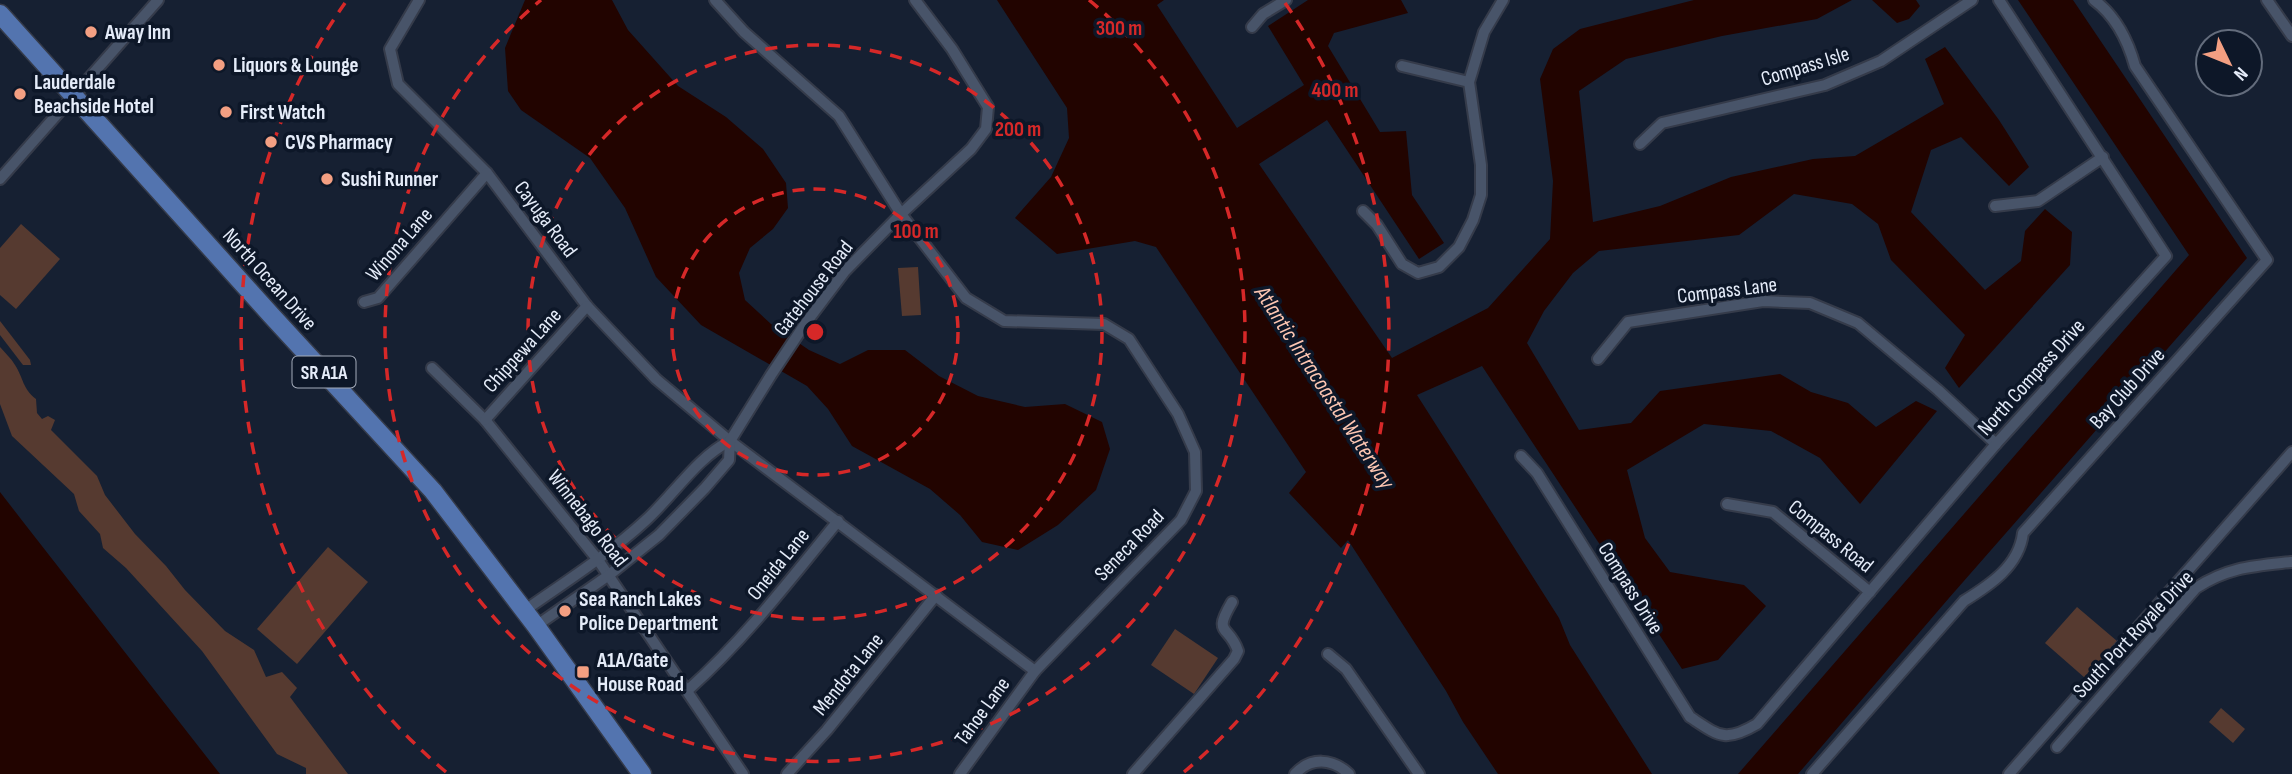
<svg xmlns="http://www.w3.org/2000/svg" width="2292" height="774" font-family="'Sofia Sans Condensed',sans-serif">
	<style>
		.green { fill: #563a30 }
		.water { fill: #220400 }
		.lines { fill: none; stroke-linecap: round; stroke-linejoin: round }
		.minor-casing { stroke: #353b4a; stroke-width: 14 }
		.primary-casing { stroke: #353b4a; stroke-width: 21 }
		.minor { stroke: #485469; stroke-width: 10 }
		.primary { stroke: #5374af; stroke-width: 18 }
		.ring { fill: none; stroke: #d62828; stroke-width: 3.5; stroke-dasharray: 12 9 }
		.poi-dot { fill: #f39f82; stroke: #0d1728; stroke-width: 2.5 }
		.labels { text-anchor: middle; stroke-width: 7; stroke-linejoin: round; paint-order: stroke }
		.shield { fill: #0d1728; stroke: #a4acba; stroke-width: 2 }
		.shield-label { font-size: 19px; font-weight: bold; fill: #e5ecf9 }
		.poi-label { font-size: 21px; font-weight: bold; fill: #e5ecf9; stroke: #0d1728; text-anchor: start }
		.street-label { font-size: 21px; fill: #e5ecf9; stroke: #0d1728 }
		.water-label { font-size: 23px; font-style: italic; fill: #fdc6b2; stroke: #0d1728 }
		.centre { fill: #d62828; stroke: #0d1728; stroke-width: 3.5 }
		.ring-label { font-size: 21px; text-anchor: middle; font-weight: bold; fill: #d62828; stroke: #0d1728; stroke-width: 7; stroke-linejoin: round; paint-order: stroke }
	</style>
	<rect width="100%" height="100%" fill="#162032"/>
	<g class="green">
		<path d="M21,224l39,35 -44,50 -16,-14v-47z"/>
		<path d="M918,267l3,48 -19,1 -4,-48z"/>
		<path d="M0,321l30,39 1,5h-8l-23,-30z"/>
		<path d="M0,347c5,6 11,11 15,18 9,14 7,23 21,34l1,14 5,6 6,-3 7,4 -4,10 46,46 8,19 30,39 31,32 19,24 40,41 29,19 12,27 16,-5 15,16 -7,9 58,77h-42v-6l-29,-14 -75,-103 -76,-83 -23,-20 -3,-14 -21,-23 -5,-17 -62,-58 -12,-32z"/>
		<path d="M328,547l40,35 -71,82 -40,-35z"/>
		<path d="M2077,607l40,34 -32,37 -40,-35z"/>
		<path d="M1175,629l43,29 -24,36 -43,-29z"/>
		<path d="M2221,708l24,21 -12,14 -24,-21z"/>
	</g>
	<g class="water">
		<path d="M525,0h87l16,30 50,56 48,31 37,32 23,34 2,25 -15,21 -23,19 -11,25 6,27 26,24 38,26 31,14 28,-14h37l34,26 39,20 47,11 40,-3 37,18 8,27 -14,41 -38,35 -40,25 -36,-8 -22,-27 -30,-26 -78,-43 -24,-37 -21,-23 -106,-61 -45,-48 -31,-69 -35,-50 -69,-48 -13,-19 -3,-43z"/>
		<path d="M997,0h167l-7,5 80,123 67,-43 -36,-59 40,-26h93l7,13 -74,20 -6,13 52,86 26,-1 6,64 32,48 -25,16 -92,-139 -68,44 133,194 96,-50 62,-69 3,-58 -13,-102 13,-30 27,-20 114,-29h158l-35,19 -95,17 -96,23 -47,32 14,131 67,-16 71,-29 82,-18 42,-3 89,-52 -19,-45 20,-12 54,73 30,47 -20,19 -48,-49 -30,13 -20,62 74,78 36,-29 4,-30 20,-22 27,23 -2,33 -111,123 -14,-20 20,-33 -74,-75 -13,-36 -26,-20 -58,-10 -55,41 -140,16 -26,22 -29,38 -17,32 52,87 52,-7 29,-32 120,-17 31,18 37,11 28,24 40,-26 21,10 -77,93 -40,-46 -49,-27 -67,-7 -77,46 18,68 25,34 74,13 22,21 -48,54 -36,9 -200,-303 -65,29 142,223 11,27 82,129h-154l-35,-52 -17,-31 -98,-151 -7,8 -52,-55 17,-21 -150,-225 -21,-6 -78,13 -42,-36 36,-41 18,-39 -2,-30z"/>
		<path d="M1872,0h44l4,6 -11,13 -12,4z"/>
		<path d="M2018,0h55l174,258 -298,340 -151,176h-60l451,-519z"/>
		<path d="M0,492l24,31 196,251h-220z"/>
	</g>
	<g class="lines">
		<g class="minor-casing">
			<g id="minor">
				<path d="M419,0l-29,49 8,35 89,89 100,133 69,73 74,62 305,230"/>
				<path d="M715,0l29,32 95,84 62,98 65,84 38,23 100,3 25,15 49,75 17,38 1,39 -15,29 -146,151 -75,103"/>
				<path d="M2267,0l25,36"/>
				<path d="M1252,27l11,-13 23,-14"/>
				<path d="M1402,66l67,16"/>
				<path d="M1640,144l22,-21 163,-38 56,-24 91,-61"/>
				<path d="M0,179l158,-179"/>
				<path d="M1995,206l43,-5 65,-44"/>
				<path d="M1363,211l14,14 25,39 16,9 21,-6 20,-20 14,-27 8,-25v-30l-12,-83 15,-50 19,-32"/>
				<path d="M364,302l14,-4 109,-125"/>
				<path d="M1598,359l30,-37 135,-21 47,2 48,20 80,67 58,54"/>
				<path d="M432,368l53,52 113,140 145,214"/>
				<path d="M485,420l102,-114"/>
				<path d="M1521,456l16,17 153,244c29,19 35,26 67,7l239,-280 170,-188 -167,-256"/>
				<path d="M1727,504l46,8 97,80"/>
				<path d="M524,611c41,-29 84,-56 121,-90 28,-25 52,-64 85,-80"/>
				<path d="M536,626l73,-51 50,-40 46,-47 24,-28 1,-19 41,-66 34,-51 40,-53 56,-57 70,-65 15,-20 2,-22 -36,-58 -37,-49"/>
				<path d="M1328,654l18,15 73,105"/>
				<path d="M688,690c57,-51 102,-110 150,-169"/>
				<path d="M2057,747l139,-159c32,-21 58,-22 95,-26"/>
				<path d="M787,774l40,-44 109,-135"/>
				<path d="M1133,774l101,-115 4,-8c-9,-27 -26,-15 -6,-49"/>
				<path d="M1295,774c16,-17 37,-16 54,0"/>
				<path d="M1812,774l152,-173c26,-16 55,-35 59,-68l244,-273 -132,-194c-7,-25 -19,-50 -41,-66"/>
				<path d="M2009,774l283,-322"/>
			</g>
		</g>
		<g class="primary-casing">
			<path id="primary" d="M0,14l271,301 162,176 103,135 106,148"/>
		</g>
		<use href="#minor" class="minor"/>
		<use href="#primary" class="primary"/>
	</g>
	<g class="ring">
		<circle cx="815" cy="332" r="143"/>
		<circle cx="815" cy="332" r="287"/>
		<path d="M1089 0A430 430 0 1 1 541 0"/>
		<path d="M446 772A574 574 0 0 1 345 3M1285 3A574 574 0 0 1 1184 772"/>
	</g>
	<g class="poi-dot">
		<circle cx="91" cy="32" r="7"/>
		<circle cx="219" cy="65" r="7"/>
		<circle cx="20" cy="94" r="7"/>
		<circle cx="226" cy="112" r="7"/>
		<circle cx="271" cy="142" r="7"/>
		<circle cx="327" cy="179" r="7"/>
		<circle cx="565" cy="611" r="7"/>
		<rect x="576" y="665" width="14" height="14" rx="3.5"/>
	</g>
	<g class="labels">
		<rect class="shield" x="292.5" y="356.5" width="63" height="31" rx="5"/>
		<g class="shield-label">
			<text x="324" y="379">SR A1A</text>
		</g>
		<g class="poi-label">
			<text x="105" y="39">Away Inn</text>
			<text x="233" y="72">Liquors &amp; Lounge</text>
			<text x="34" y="89">Lauderdale<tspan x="34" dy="24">Beachside Hotel</tspan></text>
			<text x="240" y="119">First Watch</text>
			<text x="285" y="149">CVS Pharmacy</text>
			<text x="341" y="186">Sushi Runner</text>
			<text x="579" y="606">Sea Ranch Lakes<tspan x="579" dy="24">Police Department</tspan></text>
			<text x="597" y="667">A1A/Gate<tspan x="597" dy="24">House Road</tspan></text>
		</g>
		<g class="street-label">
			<text transform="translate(1805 66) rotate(-17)" y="7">Compass Isle</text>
			<text transform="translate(546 219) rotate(53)" y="7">Cayuga Road</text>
			<text transform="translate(399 244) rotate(-49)" y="7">Winona Lane</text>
			<text transform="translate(270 279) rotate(48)" y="7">North Ocean Drive</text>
			<text transform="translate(813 288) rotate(-52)" y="7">Gatehouse Road</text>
			<text transform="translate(1727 290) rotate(-7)" y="7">Compass Lane</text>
			<text transform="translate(522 350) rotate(-48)" y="7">Chippewa Lane</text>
			<text transform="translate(2031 377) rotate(-48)" y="7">North Compass Drive</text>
			<text transform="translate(2127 388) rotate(-48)" y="7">Bay Club Drive</text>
			<text transform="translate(588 518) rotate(52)" y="7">Winnebago Road</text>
			<text transform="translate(1831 536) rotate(39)" y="7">Compass Road</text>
			<text transform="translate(1129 545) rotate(-46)" y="7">Seneca Road</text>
			<text transform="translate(778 564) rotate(-51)" y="7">Oneida Lane</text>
			<text transform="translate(1631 588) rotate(58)" y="7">Compass Drive</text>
			<text transform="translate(2133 634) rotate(-47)" y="7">South Port Royale Drive</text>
			<text transform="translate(848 674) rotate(-51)" y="7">Mendota Lane</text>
			<text transform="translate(982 711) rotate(-54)" y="7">Tahoe Lane</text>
		</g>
		<g class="water-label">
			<text transform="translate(1325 387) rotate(57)" y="8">Atlantic Intracoastal Waterway</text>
		</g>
	</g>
	<circle cx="815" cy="332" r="10" class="centre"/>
	<g class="ring-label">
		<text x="1119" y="35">300 m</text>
		<text x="1335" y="97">400 m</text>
		<text x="1018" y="136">200 m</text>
		<text x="916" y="238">100 m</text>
	</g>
	<g transform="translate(2229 63) rotate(133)"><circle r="33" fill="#0d1728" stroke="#636c7c" stroke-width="2"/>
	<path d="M0-5L12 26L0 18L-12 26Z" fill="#f39f82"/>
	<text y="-10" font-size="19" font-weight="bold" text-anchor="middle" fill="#e5ecf9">N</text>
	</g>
</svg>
